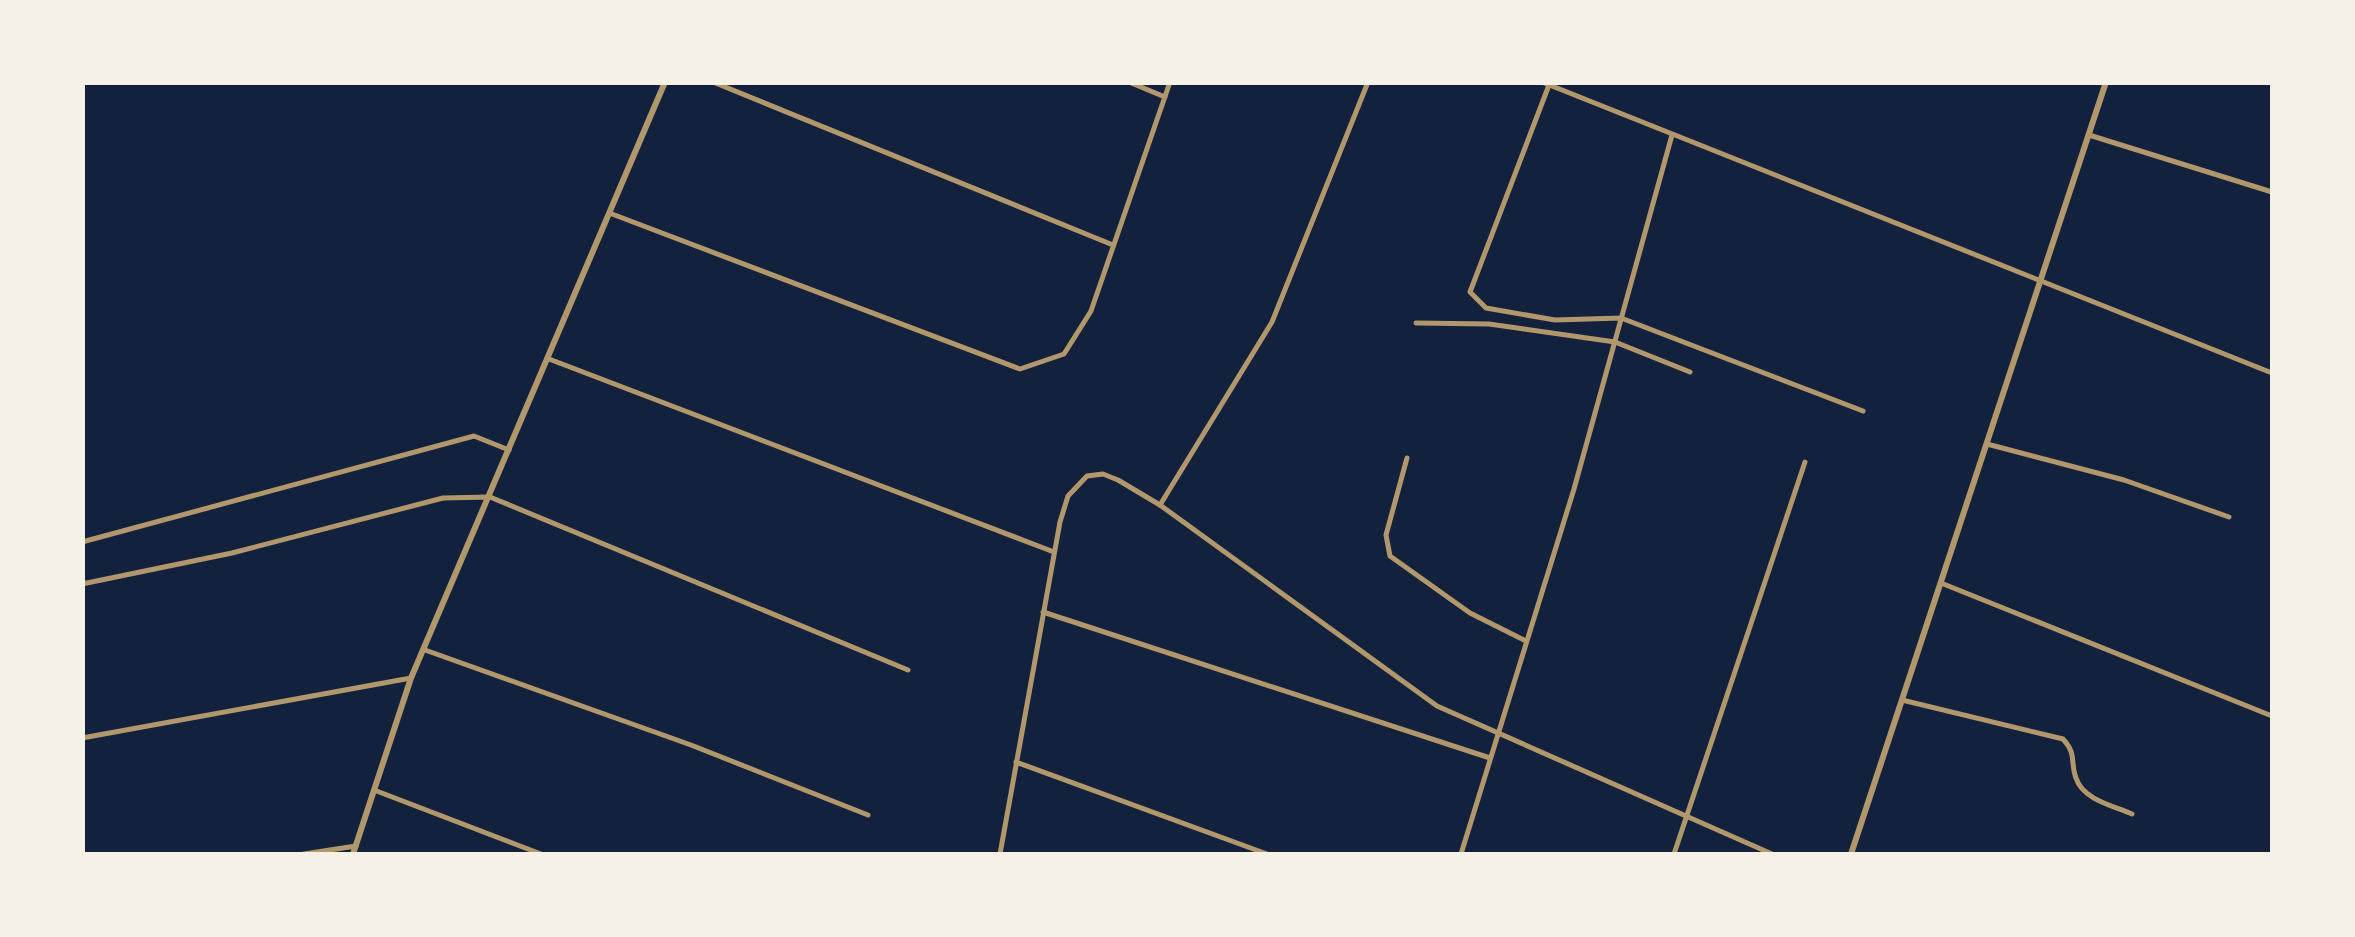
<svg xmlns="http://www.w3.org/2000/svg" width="2355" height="937" font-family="Overpass,sans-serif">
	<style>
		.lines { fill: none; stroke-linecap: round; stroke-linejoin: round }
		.minor { stroke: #b1986c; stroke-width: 5 }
		.tertiary { stroke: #b1986c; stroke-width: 6 }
	</style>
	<rect width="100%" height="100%" fill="#14213d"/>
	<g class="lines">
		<g class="minor">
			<path d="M713,82l400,163"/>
			<path d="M1129,82l36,15"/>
			<path d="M1542,82l730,291"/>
			<path d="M1549,85l-79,207 16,16 69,12 66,-2 242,93"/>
			<path d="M2089,135l183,57"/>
			<path d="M612,214l408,155 44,-15 27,-43 79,-229"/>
			<path d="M1416,323l73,1 126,18 75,30"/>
			<path d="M549,359l505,193"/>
			<path d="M1987,444l137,36 105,37"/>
			<path d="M1407,458l-21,77 4,21 80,57 56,28"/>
			<path d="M1160,505l112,-183 96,-240"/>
			<path d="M82,542l392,-106 35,14"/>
			<path d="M1941,583l331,133"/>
			<path d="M82,584l150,-31 211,-55 47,-1 418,173"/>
			<path d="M1043,612l447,146"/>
			<path d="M425,650l266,95 177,70"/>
			<path d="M1902,700l161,39c14,15 7,23 13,39 7,22 38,28 56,36"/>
			<path d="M82,738l329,-60"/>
			<path d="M1016,762l251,92"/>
			<path d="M374,790l167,64"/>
			<path d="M304,854l52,-8"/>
			<path d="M1000,854l60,-332 8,-26 19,-20 16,-2 15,6 42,25 277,201 335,148"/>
			<path d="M1461,854l113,-365 98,-354"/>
			<path d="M1674,854l131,-392"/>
		</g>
		<g class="tertiary">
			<path d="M353,854l58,-176 254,-596"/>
			<path d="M1851,854l255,-772"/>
		</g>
	</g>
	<rect width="2355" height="937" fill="none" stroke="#f6f1e7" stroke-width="170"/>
</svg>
